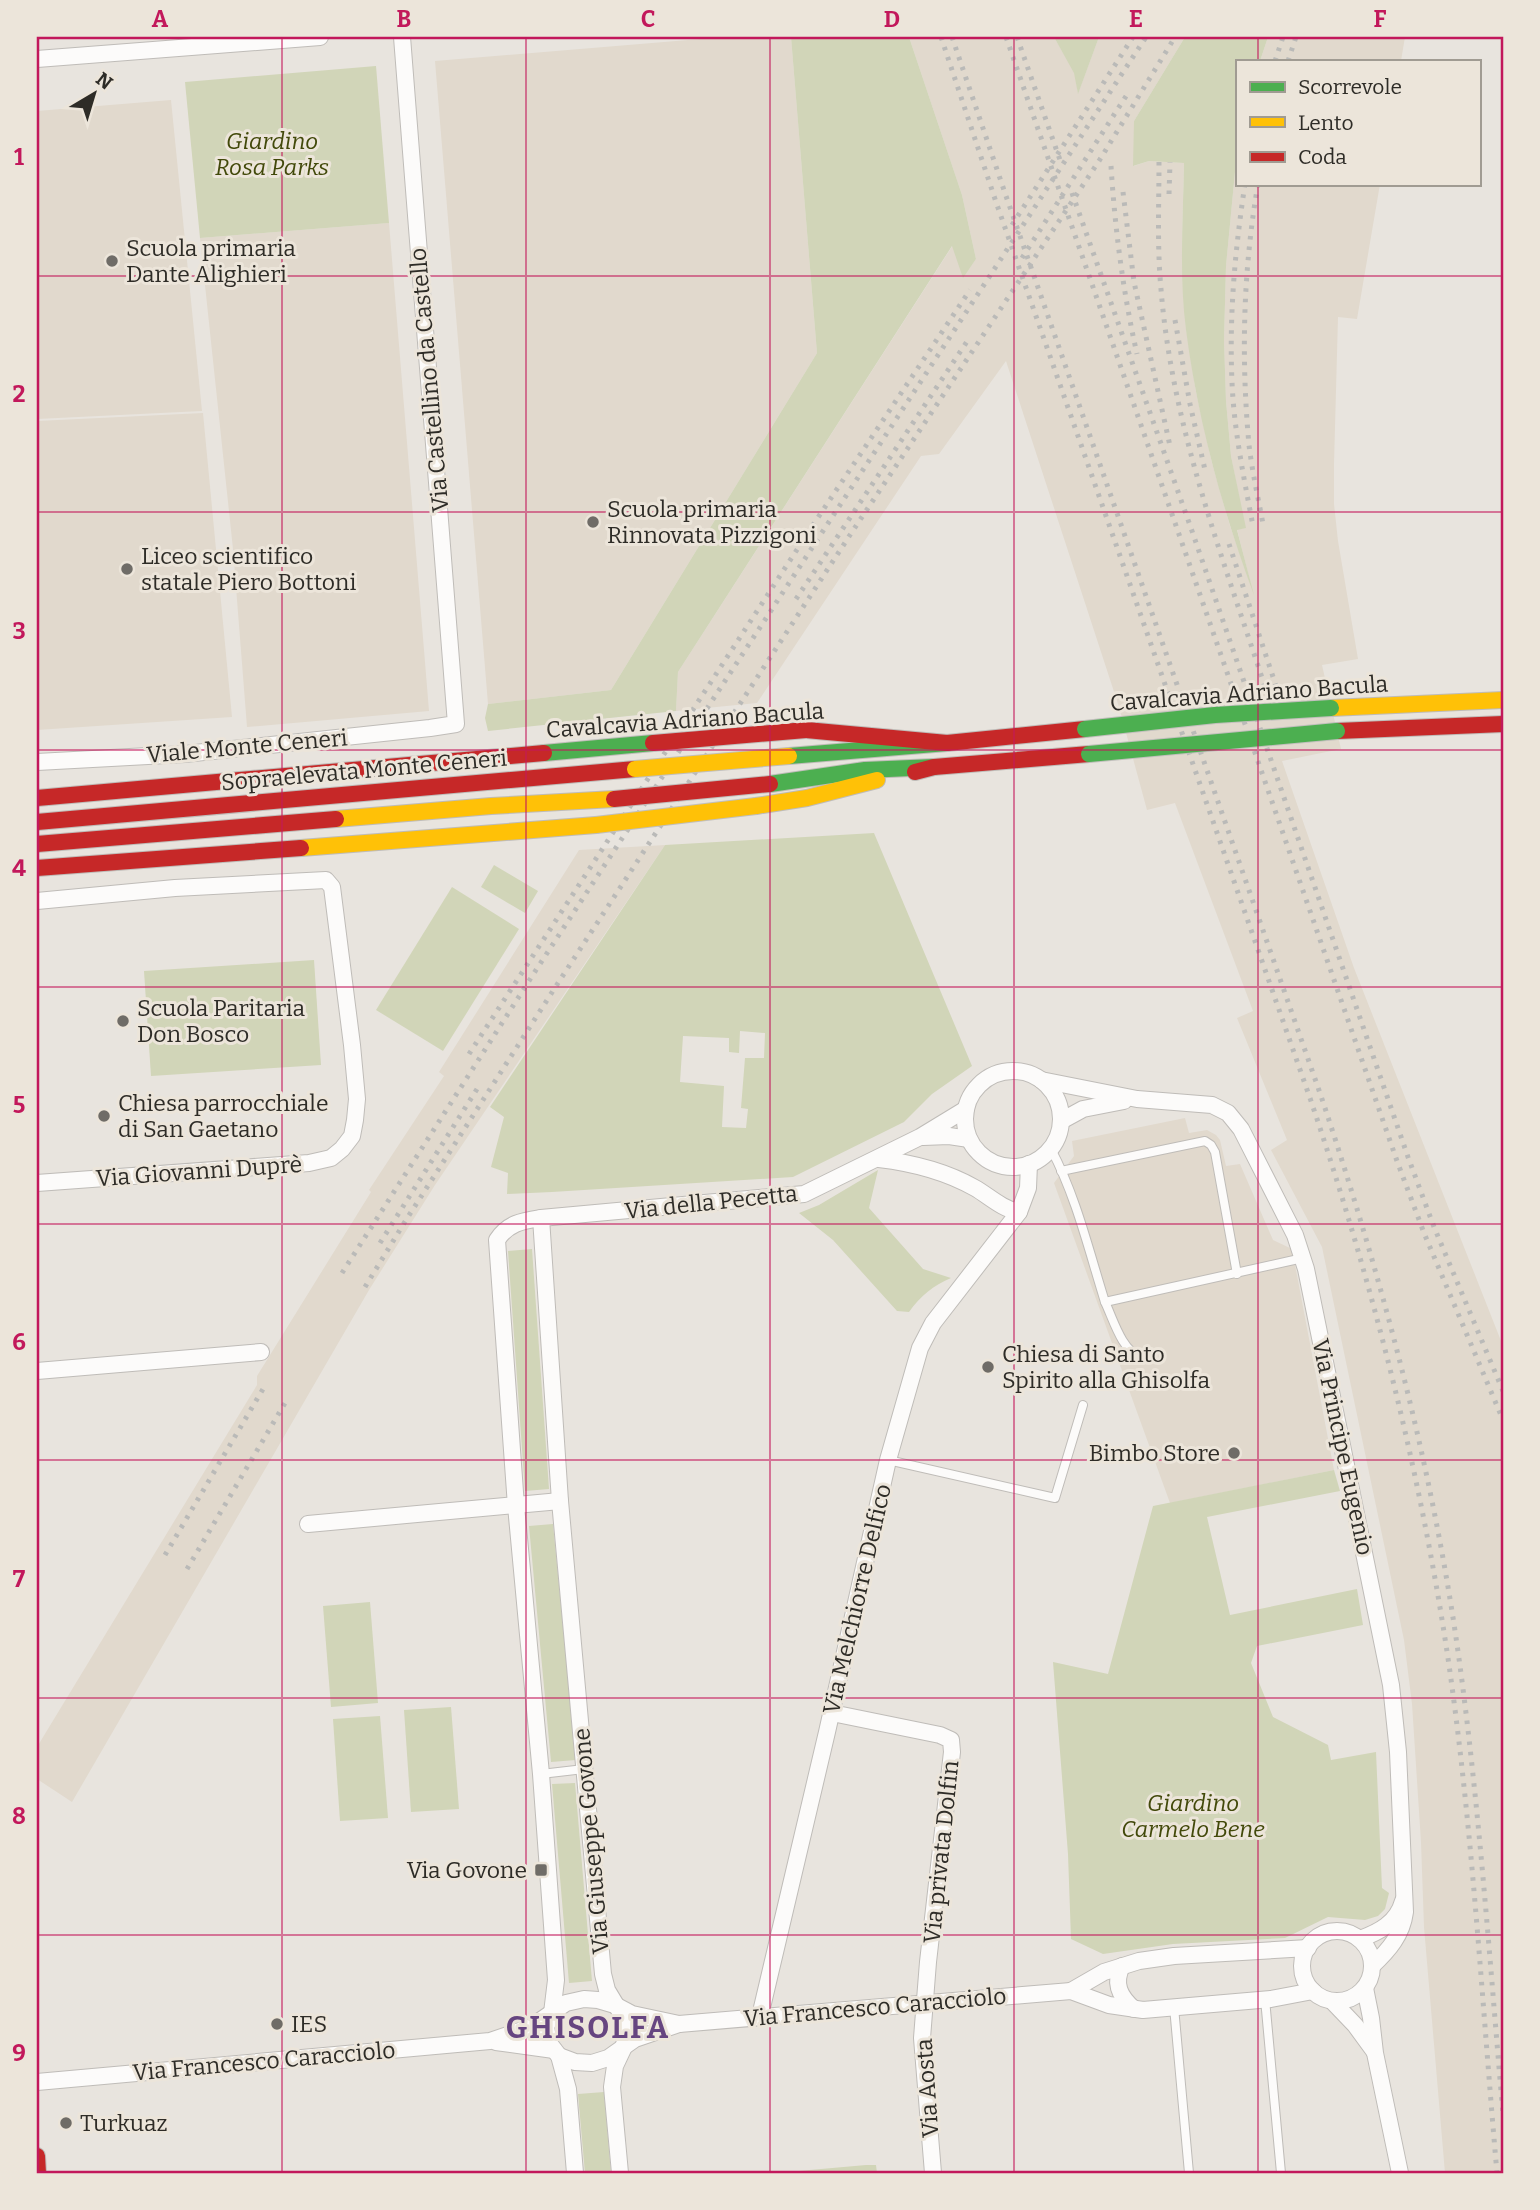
<svg xmlns="http://www.w3.org/2000/svg" width="1540" height="2210" font-family="Bitter,serif">
	<style>
		.built { fill: #e1d9cd }
		.green { fill: #d1d5b8; fill-rule: evenodd }
		.lines { fill: none; stroke-linecap: round; stroke-linejoin: round }
		.lane-casing { stroke: #bfbcb8; stroke-width: 10 }
		.street-casing { stroke: #bfbcb8; stroke-width: 18 }
		.fast-casing { stroke: #bfbcb8; stroke-width: 18 }
		.slow-casing { stroke: #bfbcb8; stroke-width: 18 }
		.jam-casing { stroke: #bfbcb8; stroke-width: 18 }
		.lane { stroke: #fcfbfa; stroke-width: 8 }
		.street { stroke: #fcfbfa; stroke-width: 16 }
		.fast { stroke: #4caf50; stroke-width: 16 }
		.slow { stroke: #ffc107; stroke-width: 16 }
		.jam { stroke: #c62828; stroke-width: 16 }
		.rail { stroke: #babab8; stroke-width: 5; stroke-dasharray: 3.5 7; stroke-linecap: butt }
		.fast-bridge-casing { stroke: #c1bfbc; stroke-width: 18; stroke-linecap: butt }
		.slow-bridge-casing { stroke: #c1bfbc; stroke-width: 18; stroke-linecap: butt }
		.jam-bridge-casing { stroke: #c1bfbc; stroke-width: 18; stroke-linecap: butt }
		.fast-bridge { stroke: #4caf50; stroke-width: 16 }
		.slow-bridge { stroke: #ffc107; stroke-width: 16 }
		.jam-bridge { stroke: #c62828; stroke-width: 16 }
		.grid { fill: none; stroke: #c2185b; stroke-width: 2; stroke-opacity: 0.55 }
		.poi-dot { fill: #6f6c67; stroke: #ece5da; stroke-width: 2.5 }
		.labels { text-anchor: middle; stroke-width: 6; stroke-linejoin: round; paint-order: stroke }
		.park-label { font-size: 23px; font-style: italic; fill: #42490a; stroke: #ece5da }
		.poi-label { font-size: 23px; fill: #2e2c27; stroke: #ece5da; text-anchor: start }
		.street-label { font-size: 23px; fill: #2e2c27; stroke: #ece5da }
		.district-label { font-size: 30px; font-weight: bold; letter-spacing: 2px; fill: #664580; stroke: #ece5da }
		.neatline { fill: none; stroke: #c2185b; stroke-width: 2.5 }
		.grid-label { font-size: 23px; text-anchor: middle; font-weight: bold; fill: #c2185b }
	</style>
	<rect width="100%" height="100%" fill="#e8e4de"/>
	<g class="built">
		<path d="M724,37h67l26,316 -206,337 -123,14 -53,-643z"/>
		<path d="M909,37h145l21,36 3,20 21,-56h86l-51,84v45l15,-5 35,2 -2,75 4,90 10,64 16,71 18,63 21,59 -14,-56 8,-1 -14,-72 -5,-55 -2,-61 2,-74 11,-115v33h143l-23,135 -19,-2 -4,147v40l4,37 20,118 -36,6 19,84 -59,12 72,207 149,378v827h-58l-21,-246 -3,-85 -9,-138 -8,-64 -82,-393 -51,-97 16,-10 -50,-122 16,-7 -78,-208 -28,7 -28,-103 -113,-346 -67,93 -18,2 -164,247 -81,8 2,-39 275,-427 10,32 13,-18 -14,-64z"/>
		<path d="M1268,37h137l-4,24h-141z"/>
		<path d="M171,100l31,311 -165,8v-308z"/>
		<path d="M389,223l40,488 -182,16 -14,-178 -33,-311z"/>
		<path d="M203,413l29,304 -195,13v-309z"/>
		<path d="M665,845l-230,340 -66,105 -297,512 -35,-23v-32l220,-362v-9l114,-184 -2,-2 75,-114 -5,-4 140,-222z"/>
		<path d="M1185,1118l4,15 18,-3 9,5 4,5 6,26 14,-2 33,76 19,9 42,221 -164,33 -116,-320 20,-27 -2,-15z"/>
	</g>
	<g class="green">
		<path d="M791,37h118l53,158 14,64 -13,19 -11,-32 -274,426 -2,39 -188,20 -3,-13 3,-14 123,-14 206,-337z"/>
		<path d="M1054,37h45l-21,57 -4,-21z"/>
		<path d="M1185,37h83l-8,24h-23v90l-11,115 -2,74 2,61 5,55 15,72 -9,2 17,65c-32,-86 -56,-174 -68,-265 -7,-55 -3,-111 -2,-167l-35,-2 -16,5 1,-45z"/>
		<path d="M376,66l13,157 -189,15 -15,-156z"/>
		<path d="M874,833l98,233 -40,28 -28,28 -111,55 -241,15 -45,2 1,-21 -17,-6 13,-50 -14,-10 175,-262zM740,1031l25,2 -1,25h-19l-4,50 7,1 -2,19 -24,-1 2,-41 -44,-4 3,-46 46,2v14l10,1z"/>
		<path d="M494,865l44,26 -13,22 -44,-26z"/>
		<path d="M452,887l67,42 -76,122 -67,-41z"/>
		<path d="M314,960l7,105 -170,11 -7,-105z"/>
		<path d="M878,1170l-9,38 54,61 28,9c-18,8 -30,17 -42,34l-12,-1 -64,-71 -34,-27 20,-8z"/>
		<path d="M532,1249l17,240 -24,2 -17,-240z"/>
		<path d="M1334,1470l6,21 -133,26 23,98 127,-26 6,36 -106,21 -6,17 22,54 55,28 3,15 45,-8 6,136 7,5 -4,16 -7,7 -13,4 -37,-3 -43,21 -112,6 -70,10 -32,-15 -3,-85 -15,-192 55,12 45,-168z"/>
		<path d="M553,1524l23,236 -25,2 -22,-236z"/>
		<path d="M370,1602l8,101 -47,4 -8,-101z"/>
		<path d="M451,1707l8,102 -48,3 -7,-102z"/>
		<path d="M380,1716l8,102 -48,3 -7,-102z"/>
		<path d="M575,1783l17,198 -23,2 -17,-199z"/>
		<path d="M604,2092l7,81h-26l-7,-79z"/>
		<path d="M876,2165l1,8h-101l90,-8z"/>
	</g>
	<g class="lines">
		<g class="lane-casing">
			<g id="lane">
				<path d="M1051,1149c25,47 38,102 54,153l198,-44"/>
				<path d="M1061,1171l144,-30 6,4 4,7 22,122"/>
				<path d="M1105,1302c9,19 16,47 36,56"/>
				<path d="M888,1460l167,38 28,-93"/>
				<path d="M541,1774l43,-5"/>
				<path d="M1265,1999l16,174"/>
				<path d="M1174,2007l15,166"/>
			</g>
		</g>
		<g class="street-casing">
			<g id="street">
				<path d="M37,59l283,-22"/>
				<path d="M37,762l148,-8 245,-26 26,-4 -54,-687"/>
				<path d="M37,901l138,-13 151,-8 6,7 20,158 5,54 -2,21 -3,16 -10,13 -11,9 -22,5 -272,20"/>
				<circle cx="1013" cy="1119" r="48"/>
				<path d="M1041,1080l96,19 75,6 16,8 13,16 54,106 11,34 85,416 7,67 7,160c-3,23 -16,38 -33,54"/>
				<path d="M1061,1121l22,-12 41,-8"/>
				<path d="M923,1137l26,-1 20,3"/>
				<path d="M879,1159c34,4 66,12 96,29 14,8 27,21 44,24"/>
				<path d="M541,1218l19,283 43,473 4,16 18,30 1,16 -3,13 -8,17 -3,21 8,86"/>
				<path d="M37,1371l224,-19"/>
				<path d="M308,1524l252,-23"/>
				<path d="M832,1713l108,22 11,5 1,12 -24,210 -6,76 11,135"/>
				<circle cx="1337" cy="1966" r="35"/>
				<path d="M1360,1939c19,-7 37,-16 43,-38"/>
				<path d="M1122,1966c-9,18 -2,31 12,43"/>
				<path d="M1365,1988l6,30 4,35 25,120"/>
				<path d="M1071,1991l33,-19 35,-11 35,-5 134,-8"/>
				<path d="M1332,2001l23,24 19,26"/>
				<path d="M760,2016l67,-284 61,-272 32,-112 13,-25 86,-111 9,-24 1,-24"/>
				<path d="M496,2042l58,8"/>
				<path d="M559,2056l16,6 17,1 16,-5 27,-19 44,-15 392,-33 38,14 34,5 128,-11 42,-8"/>
				<path d="M37,2082l453,-41 41,-14 35,-24 18,-4 14,1 17,5 17,9 47,10"/>
				<path d="M575,2173l-7,-84 -9,-33 -10,-13 -3,-16 6,-14 4,-33 -15,-206 -25,-268 -19,-266c11,-17 25,-19 44,-22l263,-24 116,-57 46,-28"/>
			</g>
		</g>
		<g class="fast-casing">
			<g id="fast">
				<path d="M544,753l109,-10"/>
				<path d="M789,756l158,-13"/>
				<path d="M770,784l95,-14 69,-3"/>
			</g>
		</g>
		<g class="slow-casing">
			<g id="slow">
				<path d="M1331,708l172,-8"/>
				<path d="M756,806l51,-8 70,-18"/>
				<path d="M336,819l155,-13 123,-7"/>
				<path d="M301,848l295,-23"/>
			</g>
		</g>
		<g class="jam-casing">
			<g id="jam">
				<path d="M806,730l141,13 138,-14"/>
				<path d="M1337,731l166,-7"/>
				<path d="M915,772l19,-5 155,-13"/>
				<path d="M37,798l507,-45"/>
				<path d="M37,822l598,-53"/>
				<path d="M37,844l299,-25"/>
				<path d="M37,868l264,-20"/>
				<path d="M37,2156l1,17"/>
			</g>
		</g>
		<use href="#lane" class="lane"/>
		<use href="#street" class="street"/>
		<use href="#fast" class="fast"/>
		<use href="#slow" class="slow"/>
		<use href="#jam" class="jam"/>
		<g class="rail">
			<path d="M941,37l55,165 315,899c62,184 110,372 138,564 24,168 33,339 48,508"/>
			<path d="M952,37l54,159 315,900c62,186 113,376 139,570 20,149 30,299 43,448"/>
			<path d="M1006,37l391,1124 27,72 79,187"/>
			<path d="M1017,37l43,123"/>
			<path d="M1275,61l8,-24"/>
			<path d="M1288,61l8,-24"/>
			<path d="M1159,162c0,42 -2,85 2,127 11,139 63,272 106,404"/>
			<path d="M1111,166c4,63 12,126 26,188"/>
			<path d="M1245,184c-10,66 -16,131 -13,198 2,49 12,96 21,144"/>
			<path d="M1258,184c-15,86 -17,174 -9,261 3,26 9,52 14,79"/>
			<path d="M1123,192l11,90 36,164"/>
			<path d="M1072,193l120,338 216,626 26,70 69,164"/>
			<path d="M1169,194l1,-32"/>
			<path d="M1012,225l121,-188"/>
			<path d="M1022,258l106,-165"/>
			<path d="M1175,320l15,84 15,66"/>
			<path d="M1229,544l49,148"/>
			<path d="M796,599l172,-259"/>
			<path d="M469,1054l344,-529 157,-235"/>
			<path d="M380,1243l97,-154"/>
			<path d="M342,1273l194,-303 610,-933"/>
			<path d="M365,1287l41,-67 152,-237 292,-448 249,-374 76,-124"/>
			<path d="M165,1555l98,-166"/>
			<path d="M187,1569l98,-166"/>
		</g>
		<g class="fast-bridge-casing">
			<g id="fast-bridge">
				<path d="M1085,729l130,-14 116,-7"/>
				<path d="M1089,754l248,-23"/>
			</g>
		</g>
		<g class="slow-bridge-casing">
			<g id="slow-bridge">
				<path d="M635,769l154,-13"/>
				<path d="M596,825l160,-19"/>
			</g>
		</g>
		<g class="jam-bridge-casing">
			<g id="jam-bridge">
				<path d="M653,743l153,-13"/>
				<path d="M614,799l156,-15"/>
			</g>
		</g>
		<use href="#fast-bridge" class="fast-bridge"/>
		<use href="#slow-bridge" class="slow-bridge"/>
		<use href="#jam-bridge" class="jam-bridge"/>
	</g>
	<path class="grid" d="M282,37v2136M526,37v2136M770,37v2136M1014,37v2136M1258,37v24M1258,184v1989M37,276h1466M37,512h1466M37,750h1466M37,987h1466M37,1224h1466M37,1460h1466M37,1698h1466M37,1935h1466"/>
	<g class="poi-dot">
		<circle cx="112" cy="261" r="7"/>
		<circle cx="593" cy="522" r="7"/>
		<circle cx="127" cy="569" r="7"/>
		<circle cx="123" cy="1021" r="7"/>
		<circle cx="104" cy="1116" r="7"/>
		<circle cx="988" cy="1367" r="7"/>
		<circle cx="1234" cy="1453" r="7"/>
		<rect x="534" y="1863" width="14" height="14" rx="3.5"/>
		<circle cx="277" cy="2024" r="7"/>
		<circle cx="66" cy="2123" r="7"/>
	</g>
	<g class="labels">
		<g class="park-label">
			<text x="272" y="149">Giardino<tspan x="272" dy="26">Rosa Parks</tspan></text>
			<text x="1193" y="1811">Giardino<tspan x="1193" dy="26">Carmelo Bene</tspan></text>
		</g>
		<g class="poi-label">
			<text x="126" y="256">Scuola primaria<tspan x="126" dy="26">Dante Alighieri</tspan></text>
			<text x="607" y="517">Scuola primaria<tspan x="607" dy="26">Rinnovata Pizzigoni</tspan></text>
			<text x="141" y="564">Liceo scientifico<tspan x="141" dy="26">statale Piero Bottoni</tspan></text>
			<text x="137" y="1016">Scuola Paritaria<tspan x="137" dy="26">Don Bosco</tspan></text>
			<text x="118" y="1111">Chiesa parrocchiale<tspan x="118" dy="26">di San Gaetano</tspan></text>
			<text x="1002" y="1362">Chiesa di Santo<tspan x="1002" dy="26">Spirito alla Ghisolfa</tspan></text>
			<text x="1220" y="1461" text-anchor="end">Bimbo Store</text>
			<text x="527" y="1878" text-anchor="end">Via Govone</text>
			<text x="291" y="2032">IES</text>
			<text x="80" y="2131">Turkuaz</text>
		</g>
		<g class="street-label">
			<text transform="translate(429 380) rotate(-95)" y="8">Via Castellino da Castello</text>
			<text transform="translate(1249 693) rotate(-4)" y="8">Cavalcavia Adriano Bacula</text>
			<text transform="translate(685 720) rotate(-4)" y="8">Cavalcavia Adriano Bacula</text>
			<text transform="translate(247 746) rotate(-5)" y="8">Viale Monte Ceneri</text>
			<text transform="translate(364 770) rotate(-5)" y="8">Sopraelevata Monte Ceneri</text>
			<text transform="translate(199 1171) rotate(-4)" y="8">Via Giovanni Duprè</text>
			<text transform="translate(711 1202) rotate(-6)" y="8">Via della Pecetta</text>
			<text transform="translate(1343 1447) rotate(78)" y="8">Via Principe Eugenio</text>
			<text transform="translate(857 1599) rotate(-77)" y="8">Via Melchiorre Delfico</text>
			<text transform="translate(591 1841) rotate(-95)" y="8">Via Giuseppe Govone</text>
			<text transform="translate(941 1852) rotate(-84)" y="8">Via privata Dolfin</text>
			<text transform="translate(875 2007) rotate(-5)" y="8">Via Francesco Caracciolo</text>
			<text transform="translate(264 2061) rotate(-5)" y="8">Via Francesco Caracciolo</text>
			<text transform="translate(927 2088) rotate(-94)" y="8">Via Aosta</text>
		</g>
		<g class="district-label">
			<text x="588" y="2038">GHISOLFA</text>
		</g>
	</g>
	<rect width="1540" height="2210" fill="none" stroke="#ece5da" stroke-width="77"/>
	<rect x="1236" y="60" width="245" height="126" fill="#ece5da" stroke="#a09b92" stroke-width="2"/>
	<rect x="1250" y="82" width="35" height="10" fill="#4caf50" stroke="#a09b92" stroke-width="2"/>
	<text x="1298" y="94" font-size="21" fill="#2e2c27">Scorrevole</text>
	<rect x="1250" y="117" width="35" height="10" fill="#ffc107" stroke="#a09b92" stroke-width="2"/>
	<text x="1298" y="130" font-size="21" fill="#2e2c27">Lento</text>
	<rect x="1250" y="152" width="35" height="10" fill="#c62828" stroke="#a09b92" stroke-width="2"/>
	<text x="1298" y="164" font-size="21" fill="#2e2c27">Coda</text>
	<g transform="translate(94 94) rotate(38)" stroke="#ece5da" stroke-width="5" paint-order="stroke">
	<path d="M0-5L12 26L0 18L-12 26Z" fill="#2e2c27"/>
	<text y="-10" font-size="19" font-weight="bold" text-anchor="middle" fill="#2e2c27">N</text>
	</g>
	<rect x="38" y="38" width="1464" height="2134" class="neatline"/>
	<g class="grid-label">
		<text x="160" y="27">A</text>
		<text x="404" y="27">B</text>
		<text x="648" y="27">C</text>
		<text x="892" y="27">D</text>
		<text x="1136" y="27">E</text>
		<text x="1380" y="27">F</text>
		<text x="19" y="165">1</text>
		<text x="19" y="402">2</text>
		<text x="19" y="639">3</text>
		<text x="19" y="876">4</text>
		<text x="19" y="1113">5</text>
		<text x="19" y="1350">6</text>
		<text x="19" y="1587">7</text>
		<text x="19" y="1824">8</text>
		<text x="19" y="2061">9</text>
	</g>
</svg>
